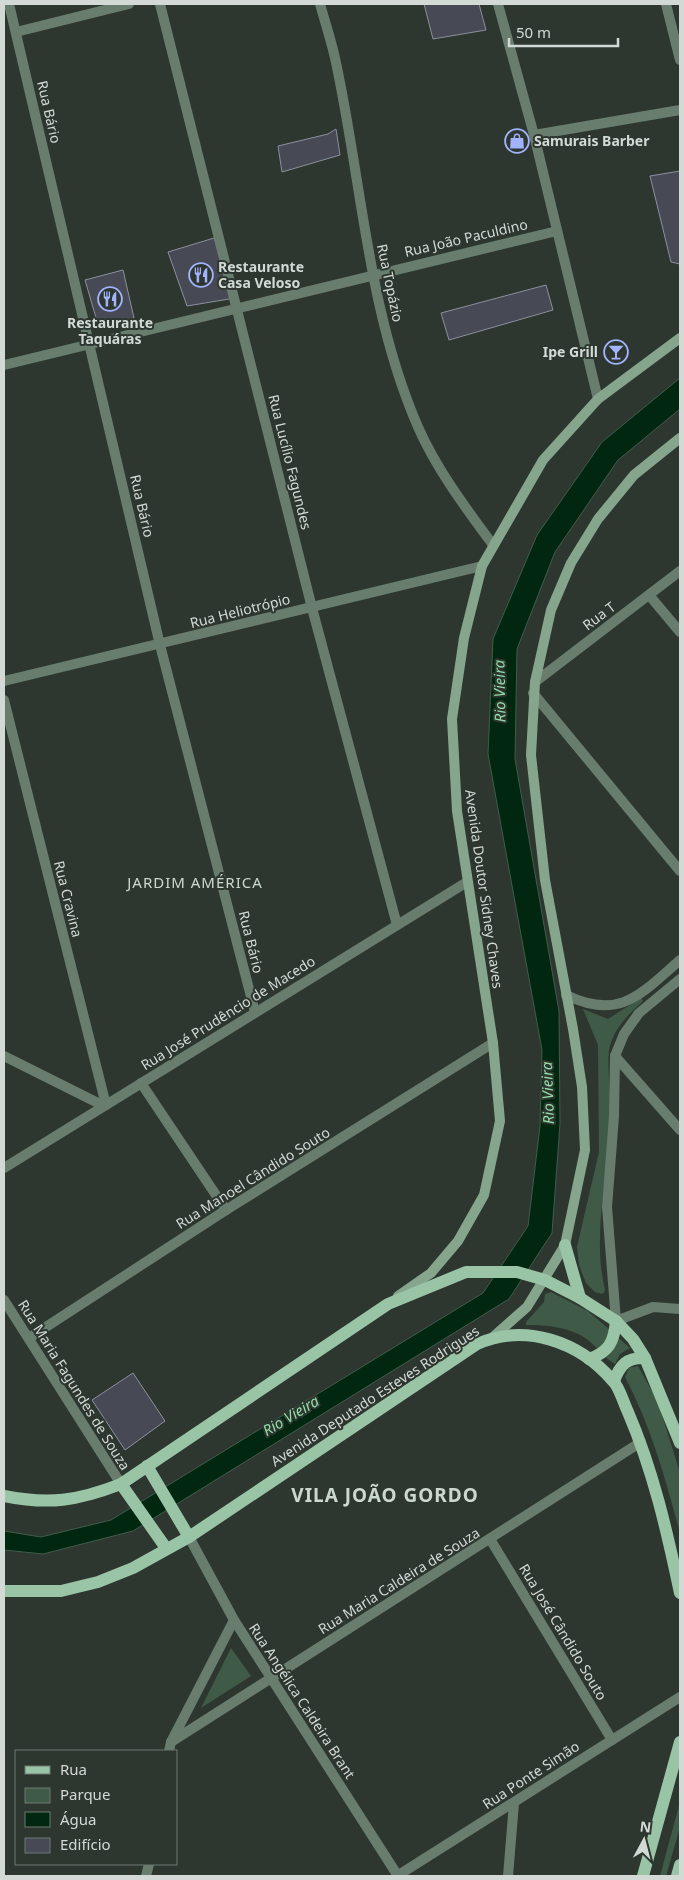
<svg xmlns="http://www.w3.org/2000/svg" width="684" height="1880" font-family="'Noto Sans',sans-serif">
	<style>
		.green { fill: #3f5b47 }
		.water { fill: #022711; stroke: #415c4c }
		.building { fill: #474a55; stroke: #8d909c }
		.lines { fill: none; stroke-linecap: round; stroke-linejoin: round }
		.minor { stroke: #687d6e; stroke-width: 10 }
		.secondary { stroke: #85a58d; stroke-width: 10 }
		.primary { stroke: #9ac4a6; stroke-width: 12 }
		.labels { text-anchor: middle; stroke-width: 4; stroke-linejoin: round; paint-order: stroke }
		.street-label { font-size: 14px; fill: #d3d9d5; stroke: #2d3730 }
		.poi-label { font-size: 14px; font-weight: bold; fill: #d3d9d5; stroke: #2d3730; text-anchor: start }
		.water-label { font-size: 15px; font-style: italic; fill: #93dca9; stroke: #2d3730 }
		.neighbourhood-label { font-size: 15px; letter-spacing: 1px; fill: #cbd8ce; stroke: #2d3730 }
		.district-label { font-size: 19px; font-weight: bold; letter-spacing: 1px; fill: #cbd8ce; stroke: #2d3730 }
	</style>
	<rect width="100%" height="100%" fill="#2d3730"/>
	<g class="green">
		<path d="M641,998l2,3c-14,13 -28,26 -33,45 -4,11 1,51 1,65 -1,60 -20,120 -6,179l-2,4 -8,-2 -9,-9 -7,-18 -2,-18 22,-95 -1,-107 -15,-36 25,10z"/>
		<path d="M551,1292l37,19 42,37 -10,6 -5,10c-11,-6 -18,-17 -27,-24 -17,-13 -41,-15 -62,-15v-3l18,-20 1,-8z"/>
		<path d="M638,1366l20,36 22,71v60c-14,-52 -29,-107 -55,-156l4,-9z"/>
		<path d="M231,1648l20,28 -50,32z"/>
		<path d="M680,1802v25l-14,49h-6z"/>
	</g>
	<path class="water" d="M680,378v31l-62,51 -63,92 -38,97 -2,110 44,252 1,113 -8,109 -43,66 -376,232 -90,23 -39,-4v-19l37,6 70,-17 372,-227 45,-67 12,-100 2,-76 -54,-296 5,-115 44,-104 65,-93z"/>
	<g class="building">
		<path d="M424,4h55l7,26 -53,9z"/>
		<path d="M336,129l4,26 -58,17 -4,-26 50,-12z"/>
		<path d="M680,171v93l-9,-2 -21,-86z"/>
		<path d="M214,238l21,60 -48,8 -19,-54z"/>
		<path d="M123,270l11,48 -35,10 -14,-48z"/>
		<path d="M546,285l7,25 -104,30 -8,-27z"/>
		<path d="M133,1373l32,48 -40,29 -33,-50z"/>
	</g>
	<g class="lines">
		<g class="minor">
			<path d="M9,4l151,641 95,367"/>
			<path d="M160,4l152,604 85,317"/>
			<path d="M320,4c5,18 11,36 15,54 27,123 32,252 83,369 19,43 47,80 75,118"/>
			<path d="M498,4l36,131 64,264"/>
			<path d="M666,4l14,56"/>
			<path d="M16,32l113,-28"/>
			<path d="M534,135l146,-25"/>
			<path d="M4,365l553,-134"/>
			<path d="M649,595l31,37"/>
			<path d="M4,681l478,-115"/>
			<path d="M535,682l145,-111"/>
			<path d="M533,693l147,178"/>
			<path d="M4,700l102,405"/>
			<path d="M680,979l-41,34 -15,21 -9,22 -1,60 -7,91 9,114 37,-14 27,2"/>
			<path d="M566,995c54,26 75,-1 114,-35"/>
			<path d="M4,1056l100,50"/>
			<path d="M615,1056l65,74"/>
			<path d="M141,1083l85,127"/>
			<path d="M4,1168l463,-286"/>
			<path d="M4,1300l117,184"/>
			<path d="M29,1338l197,-128 267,-167"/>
			<path d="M189,1537l45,83 164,256"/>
			<path d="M490,1539l122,201"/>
			<path d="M171,1742l470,-300"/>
			<path d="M169,1751l2,-9 63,-122"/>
			<path d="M146,1876l3,-12"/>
			<path d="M397,1876l283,-179"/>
			<path d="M508,1876l6,-73"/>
		</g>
		<g class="secondary">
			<path d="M398,1296l33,-23 27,-32 26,-46 16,-74 -7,-78 -36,-232 -5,-92 12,-81 18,-72 61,-106 55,-61 82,-61"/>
			<path d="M493,1337l34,-30 38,-62 20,-95 -3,-63 -9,-58 -28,-149 -14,-125 4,-73 16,-72 20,-47 27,-44 36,-44 46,-37"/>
		</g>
		<g class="primary">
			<path d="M565,1245l15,53"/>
			<path d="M589,1359c20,-7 25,-17 27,-38"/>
			<path d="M614,1381c6,-16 13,-24 31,-23"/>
			<path d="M147,1466l42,71"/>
			<path d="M121,1484l45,64"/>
			<path d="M4,1496c45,9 73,5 117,-12l267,-180 78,-32h51l28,8 35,18 36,23 17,18 12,19 35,85"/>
			<path d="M4,1591h57l37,-9 35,-14 56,-31 288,-193c48,-21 102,-3 136,37 7,7 10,21 15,31 25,58 39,119 52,181"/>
			<path d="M643,1876l37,-134"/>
			<path d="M677,1876l3,-11"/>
		</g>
	</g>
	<defs>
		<g id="shop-ring" transform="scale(1.25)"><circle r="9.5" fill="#2d3730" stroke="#a2b2fd" stroke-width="1.5"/><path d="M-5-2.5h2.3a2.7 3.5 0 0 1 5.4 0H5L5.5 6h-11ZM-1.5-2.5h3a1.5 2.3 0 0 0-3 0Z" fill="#a2b2fd"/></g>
		<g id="restaurant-ring" transform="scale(1.25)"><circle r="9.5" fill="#2d3730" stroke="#a2b2fd" stroke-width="1.5"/><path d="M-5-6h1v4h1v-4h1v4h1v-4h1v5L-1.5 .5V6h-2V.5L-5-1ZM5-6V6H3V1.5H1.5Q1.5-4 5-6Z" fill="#a2b2fd"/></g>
		<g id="bar-ring" transform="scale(1.25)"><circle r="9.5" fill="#2d3730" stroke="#a2b2fd" stroke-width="1.5"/><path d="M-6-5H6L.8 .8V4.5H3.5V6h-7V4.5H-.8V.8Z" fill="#a2b2fd"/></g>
	</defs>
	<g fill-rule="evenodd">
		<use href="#shop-ring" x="517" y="141"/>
		<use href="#restaurant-ring" x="201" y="275"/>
		<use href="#restaurant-ring" x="110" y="299"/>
		<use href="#bar-ring" x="616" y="352"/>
	</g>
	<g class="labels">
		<g class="street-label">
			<text transform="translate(49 112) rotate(77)" y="5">Rua Bário</text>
			<text transform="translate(466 238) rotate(-13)" y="5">Rua João Paculdino</text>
			<text transform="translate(390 283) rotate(78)" y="5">Rua Topázio</text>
			<text transform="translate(290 462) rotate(76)" y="5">Rua Lucílio Fagundes</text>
			<text transform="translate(142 506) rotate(77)" y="5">Rua Bário</text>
			<text transform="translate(240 611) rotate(-14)" y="5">Rua Heliotrópio</text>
			<text transform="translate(599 616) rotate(-37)" y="5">Rua T</text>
			<text transform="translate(484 889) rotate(82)" y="5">Avenida Doutor Sidney Chaves</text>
			<text transform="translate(68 899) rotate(76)" y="5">Rua Cravina</text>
			<text transform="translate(251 942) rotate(76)" y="5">Rua Bário</text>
			<text transform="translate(228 1013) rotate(-32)" y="5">Rua José Prudêncio de Macedo</text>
			<text transform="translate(253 1178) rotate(-32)" y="5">Rua Manoel Cândido Souto</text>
			<text transform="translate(74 1385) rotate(58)" y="5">Rua Maria Fagundes de Souza</text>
			<text transform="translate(375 1396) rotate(-33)" y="5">Avenida Deputado Esteves Rodrigues</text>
			<text transform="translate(399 1581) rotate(-32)" y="5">Rua Maria Caldeira de Souza</text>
			<text transform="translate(563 1632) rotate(59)" y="5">Rua José Cândido Souto</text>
			<text transform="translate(302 1701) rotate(57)" y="5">Rua Angélica Caldeira Brant</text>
			<text transform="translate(531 1775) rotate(-33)" y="5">Rua Ponte Simão</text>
		</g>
		<g class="poi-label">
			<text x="534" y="146">Samurais Barber</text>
			<text x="218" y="272">Restaurante<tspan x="218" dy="16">Casa Veloso</tspan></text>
			<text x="110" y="328" text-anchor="middle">Restaurante<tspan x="110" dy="16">Taquáras</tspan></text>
			<text x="598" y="357" text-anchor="end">Ipe Grill</text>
		</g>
		<g class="water-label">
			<text transform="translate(500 691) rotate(-91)" y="5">Rio Vieira</text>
			<text transform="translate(548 1093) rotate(-92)" y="5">Rio Vieira</text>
			<text transform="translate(291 1416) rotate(-31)" y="5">Rio Vieira</text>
		</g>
		<g class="neighbourhood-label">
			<text x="195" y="888">JARDIM AMÉRICA</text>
		</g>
		<g class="district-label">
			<text x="385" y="1502">VILA JOÃO GORDO</text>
		</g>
	</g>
	<rect width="684" height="1880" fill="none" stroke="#d3d9d5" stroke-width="10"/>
	<rect x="15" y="1750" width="162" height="115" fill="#2d3730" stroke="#6f7872"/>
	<rect x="25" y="1766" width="25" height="8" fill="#9ac4a6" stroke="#6f7872"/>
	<text x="60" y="1775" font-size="15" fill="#d3d9d5">Rua</text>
	<rect x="25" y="1788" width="25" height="15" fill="#3f5b47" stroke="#6f7872"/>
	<text x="60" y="1800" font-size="15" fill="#d3d9d5">Parque</text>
	<rect x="25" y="1812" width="25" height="15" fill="#022711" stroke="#6f7872"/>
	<text x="60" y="1825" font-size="15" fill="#d3d9d5">Água</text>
	<rect x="25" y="1838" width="25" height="15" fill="#474a55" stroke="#6f7872"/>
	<text x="60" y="1850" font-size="15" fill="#d3d9d5">Edifício</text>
	<g transform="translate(644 1840) rotate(7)" stroke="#2d3730" stroke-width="4" paint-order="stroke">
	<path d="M0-4L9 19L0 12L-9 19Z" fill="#d3d9d5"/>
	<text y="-8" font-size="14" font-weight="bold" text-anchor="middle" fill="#d3d9d5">N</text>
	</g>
	<path d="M509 38v8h109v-8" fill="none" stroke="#d3d9d5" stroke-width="2.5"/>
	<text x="516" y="38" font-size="15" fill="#d3d9d5" stroke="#2d3730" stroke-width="4" paint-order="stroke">50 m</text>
</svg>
